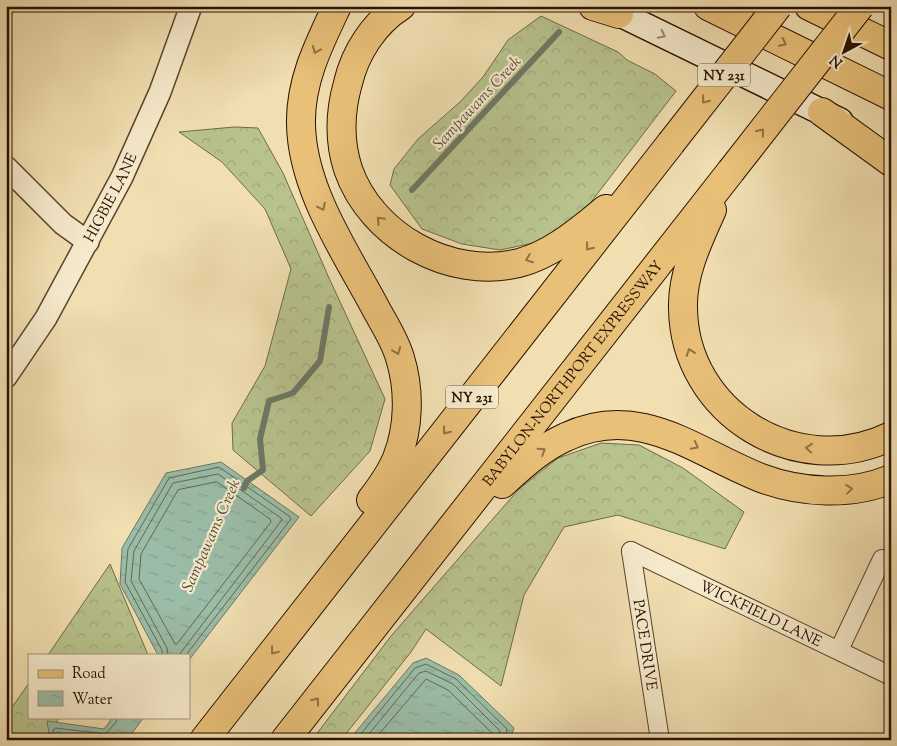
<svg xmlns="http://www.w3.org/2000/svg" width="897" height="746" font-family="'Sorts Mill Goudy',serif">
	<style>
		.forest { fill: url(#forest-crowns); stroke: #706a46 }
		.water { fill: url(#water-ripples); stroke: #6d7865 }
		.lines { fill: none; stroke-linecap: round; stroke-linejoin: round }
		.shore { stroke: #626754; stroke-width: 1 }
		.stream { stroke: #6d7865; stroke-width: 6 }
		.minor-casing { stroke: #5b442c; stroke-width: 20 }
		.tertiary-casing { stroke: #5b442c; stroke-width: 24 }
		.secondary-casing { stroke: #291100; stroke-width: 28 }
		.primary-casing { stroke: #291100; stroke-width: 30 }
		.motorway-casing { stroke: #291100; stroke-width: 30 }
		.minor { stroke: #f6eacc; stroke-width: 18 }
		.tertiary { stroke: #f6eacc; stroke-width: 21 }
		.secondary { stroke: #f6eacc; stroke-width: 25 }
		.primary { stroke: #e8c078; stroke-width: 28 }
		.motorway { stroke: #e8c078; stroke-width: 28 }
		.primary-bridge-casing { stroke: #291100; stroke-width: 30; stroke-linecap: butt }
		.primary-bridge { stroke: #e8c078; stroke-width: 28 }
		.oneway { stroke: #9a8870 }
		.oneway2 { stroke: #927142 }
		.labels { text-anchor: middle; stroke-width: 4.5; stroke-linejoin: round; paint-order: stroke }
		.shield { fill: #f6eacc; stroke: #66523d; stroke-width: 1 }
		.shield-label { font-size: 14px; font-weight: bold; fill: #291100 }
		.street-label { font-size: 15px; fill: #291100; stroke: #f6eacc }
		.water-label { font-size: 16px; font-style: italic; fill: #514d3b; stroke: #f6eacc }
	</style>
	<defs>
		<pattern id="forest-crowns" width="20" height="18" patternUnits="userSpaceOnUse" patternTransform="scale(1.25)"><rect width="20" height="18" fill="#b8c28d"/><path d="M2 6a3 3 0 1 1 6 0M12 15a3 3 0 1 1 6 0" fill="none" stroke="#9ea678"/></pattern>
		<pattern id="water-ripples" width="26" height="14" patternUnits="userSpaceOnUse" patternTransform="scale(1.25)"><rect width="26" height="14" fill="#9bbda8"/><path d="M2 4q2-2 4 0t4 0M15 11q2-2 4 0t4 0" fill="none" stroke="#86a18f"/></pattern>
	</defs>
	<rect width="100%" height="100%" fill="#f1dfb1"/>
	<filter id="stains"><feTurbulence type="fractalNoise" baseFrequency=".004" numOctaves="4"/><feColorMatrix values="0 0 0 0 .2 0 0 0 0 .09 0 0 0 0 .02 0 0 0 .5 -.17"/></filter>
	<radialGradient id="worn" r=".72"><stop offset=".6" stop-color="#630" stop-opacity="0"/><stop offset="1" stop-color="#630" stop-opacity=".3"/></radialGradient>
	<g class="forest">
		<path d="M541,16l77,36 9,8 28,14 21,17 -94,123 -21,22 -32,8 -29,6 -38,-6 -40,-15 -32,-44 4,-16 24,-30 42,-37 23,-25 25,-37z"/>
		<path d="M234,127l24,1 25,45 46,105 56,121 -15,52 -59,65 -78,-66 -1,-27 33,-57 26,-97 -26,-60 -43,-47 -43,-30z"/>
		<path d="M601,443l38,2 44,23 61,44 -19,37 -107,-34 -54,12 -40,68 -23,91 -75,-57 -15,23 -70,88h-29l79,-104 128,-147 39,-31z"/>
		<path d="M110,564l38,91h-100z"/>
		<path d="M29,683v34h31l-16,23h-38v-24z"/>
	</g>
	<g class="water">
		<path d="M221,462l78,55 -110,143v-5h-31l-38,-71 2,-36 44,-75z"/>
		<path d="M426,658l33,17 55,53 -4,12h-161l64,-77z"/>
		<path d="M113,717h31l-17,23h-77l-3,-19 57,8z"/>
	</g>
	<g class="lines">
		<g class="shore">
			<path d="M217,482l53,37 1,3 -94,122h-2l-36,-65 2,-25 37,-64z"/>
			<path d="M162,655v-5l-37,-68 3,-33 41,-71 50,-11 70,49 2,3 -105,136"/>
			<path d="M168,655l-1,-7 -36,-67 3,-30 39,-68 45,-9 63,44 1,2 -103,135"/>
			<path d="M54,740l-1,-10 2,-2 51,6 10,-12 1,-5"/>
			<path d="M356,740l59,-72 11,-4 30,15 51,50 -1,11"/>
			<path d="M364,740l55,-67 7,-2 27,13 47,47 -1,9"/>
			<path d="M374,740l52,-61 22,11 44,43v7"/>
		</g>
		<g class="stream">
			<path d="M412,190l147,-158"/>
			<path d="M244,488l3,-7 16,-11 -3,-31 9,-38 24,-8 27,-32 9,-54"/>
		</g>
		<g class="minor-casing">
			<g id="minor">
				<path id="s1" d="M631,551l260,125"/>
				<path id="s2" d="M631,551l29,189"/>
				<path d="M839,650l43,-91"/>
			</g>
		</g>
		<g class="tertiary-casing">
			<g id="tertiary">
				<path d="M6,167l57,57 25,18"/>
				<path id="s3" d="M6,377l40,-59 76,-141 38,-85 31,-86"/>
			</g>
		</g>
		<g class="secondary-casing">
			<path id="secondary" d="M604,6l236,115"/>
		</g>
		<g class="primary-casing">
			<g id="primary">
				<path d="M337,6c-18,38 -37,75 -36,118 1,65 44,127 74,183 9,17 20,33 25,51 10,32 9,70 -3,100 -6,15 -16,29 -26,42"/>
				<path d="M401,6c-27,17 -46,47 -53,77 -8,28 -9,58 0,86 23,67 102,111 171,94 34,-9 61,-33 87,-54"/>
				<path d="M593,6l26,8"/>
				<path d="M822,112l69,50"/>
				<path d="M712,210c-14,31 -30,64 -29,98 1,105 114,174 208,128"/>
				<path d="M502,484c20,-18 39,-36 64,-47 74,-35 129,15 195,41 40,15 90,18 130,1"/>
				<path d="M204,740l467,-597"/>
				<path id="s4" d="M285,740l446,-569"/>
			</g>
		</g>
		<g class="motorway-casing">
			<g id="motorway">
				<path d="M708,6l183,90"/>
				<path d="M809,6l82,40"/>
			</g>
		</g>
		<use href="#minor" class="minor"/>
		<use href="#tertiary" class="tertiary"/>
		<use href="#secondary" class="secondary"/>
		<use href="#primary" class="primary"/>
		<use href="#motorway" class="motorway"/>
		<g class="primary-bridge-casing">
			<g id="primary-bridge">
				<path d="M671,143l107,-137"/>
				<path d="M731,171l129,-165"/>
			</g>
		</g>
		<use href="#primary-bridge" class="primary-bridge"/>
	</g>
	<defs><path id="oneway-chevron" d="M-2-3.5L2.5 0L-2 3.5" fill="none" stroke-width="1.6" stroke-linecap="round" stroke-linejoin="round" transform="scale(1.25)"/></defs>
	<use class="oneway" href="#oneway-chevron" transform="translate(662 35) rotate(26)"/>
	<g class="oneway2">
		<use href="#oneway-chevron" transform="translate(783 43) rotate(26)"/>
		<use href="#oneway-chevron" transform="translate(316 50) rotate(113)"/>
		<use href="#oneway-chevron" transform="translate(705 100) rotate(128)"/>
		<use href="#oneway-chevron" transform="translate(761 132) rotate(-52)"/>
		<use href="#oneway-chevron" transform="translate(322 207) rotate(64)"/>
		<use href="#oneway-chevron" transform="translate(380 220) rotate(-134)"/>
		<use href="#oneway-chevron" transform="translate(589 247) rotate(128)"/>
		<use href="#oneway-chevron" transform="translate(529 259) rotate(159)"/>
		<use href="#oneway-chevron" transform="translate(397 351) rotate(68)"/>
		<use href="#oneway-chevron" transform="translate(690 352) rotate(-110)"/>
		<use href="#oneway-chevron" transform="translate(446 431) rotate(128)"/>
		<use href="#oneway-chevron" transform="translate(695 446) rotate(27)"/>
		<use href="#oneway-chevron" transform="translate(809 448) rotate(-175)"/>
		<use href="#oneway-chevron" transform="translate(542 451) rotate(-33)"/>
		<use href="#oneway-chevron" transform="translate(849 489) rotate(-7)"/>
		<use href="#oneway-chevron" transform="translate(274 651) rotate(128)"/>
		<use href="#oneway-chevron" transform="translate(316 701) rotate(-52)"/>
	</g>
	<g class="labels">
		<g class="shield">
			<rect x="698" y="63.5" width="52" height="23" rx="4"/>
			<rect x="446" y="385.5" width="52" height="23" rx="4"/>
		</g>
		<g class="shield-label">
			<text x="724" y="80">NY 231</text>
			<text x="472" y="402">NY 231</text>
		</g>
		<g class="street-label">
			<text dy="5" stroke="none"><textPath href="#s3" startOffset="208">HIGBIE LANE</textPath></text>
			<text dy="5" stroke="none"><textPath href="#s4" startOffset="466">BABYLON-NORTHPORT EXPRESSWAY</textPath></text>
			<text dy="5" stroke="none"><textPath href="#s1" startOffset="144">WICKFIELD LANE</textPath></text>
			<text dy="5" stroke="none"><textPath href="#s2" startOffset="95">PACE DRIVE</textPath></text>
		</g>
		<g class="water-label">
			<text transform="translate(476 102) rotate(-47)" y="6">Sampawams Creek</text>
			<text transform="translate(210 535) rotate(-66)" y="6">Sampawams Creek</text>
		</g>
	</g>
	<rect width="897" height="746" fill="none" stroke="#f1dfb1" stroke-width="25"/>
	<rect x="8" y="8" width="882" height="731" fill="none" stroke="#291100" stroke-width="2.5"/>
	<rect x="12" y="12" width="872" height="721" fill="none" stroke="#291100"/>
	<rect x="28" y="654" width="162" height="65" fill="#f6eacc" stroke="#a4937a"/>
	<rect x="38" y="670" width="25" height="8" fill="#e8c078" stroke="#a4937a"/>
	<text x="72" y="678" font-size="15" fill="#291100">Road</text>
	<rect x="38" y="691" width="25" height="15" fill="url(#water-ripples)" stroke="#a4937a"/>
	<text x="72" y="704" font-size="15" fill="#291100">Water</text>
	<g transform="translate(844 52) rotate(220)" stroke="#f6eacc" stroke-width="4" paint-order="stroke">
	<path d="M0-4L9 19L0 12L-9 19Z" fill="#291100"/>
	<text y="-8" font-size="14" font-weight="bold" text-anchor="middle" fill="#291100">N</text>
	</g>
	<rect width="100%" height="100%" filter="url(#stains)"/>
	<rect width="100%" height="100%" fill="url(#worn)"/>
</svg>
